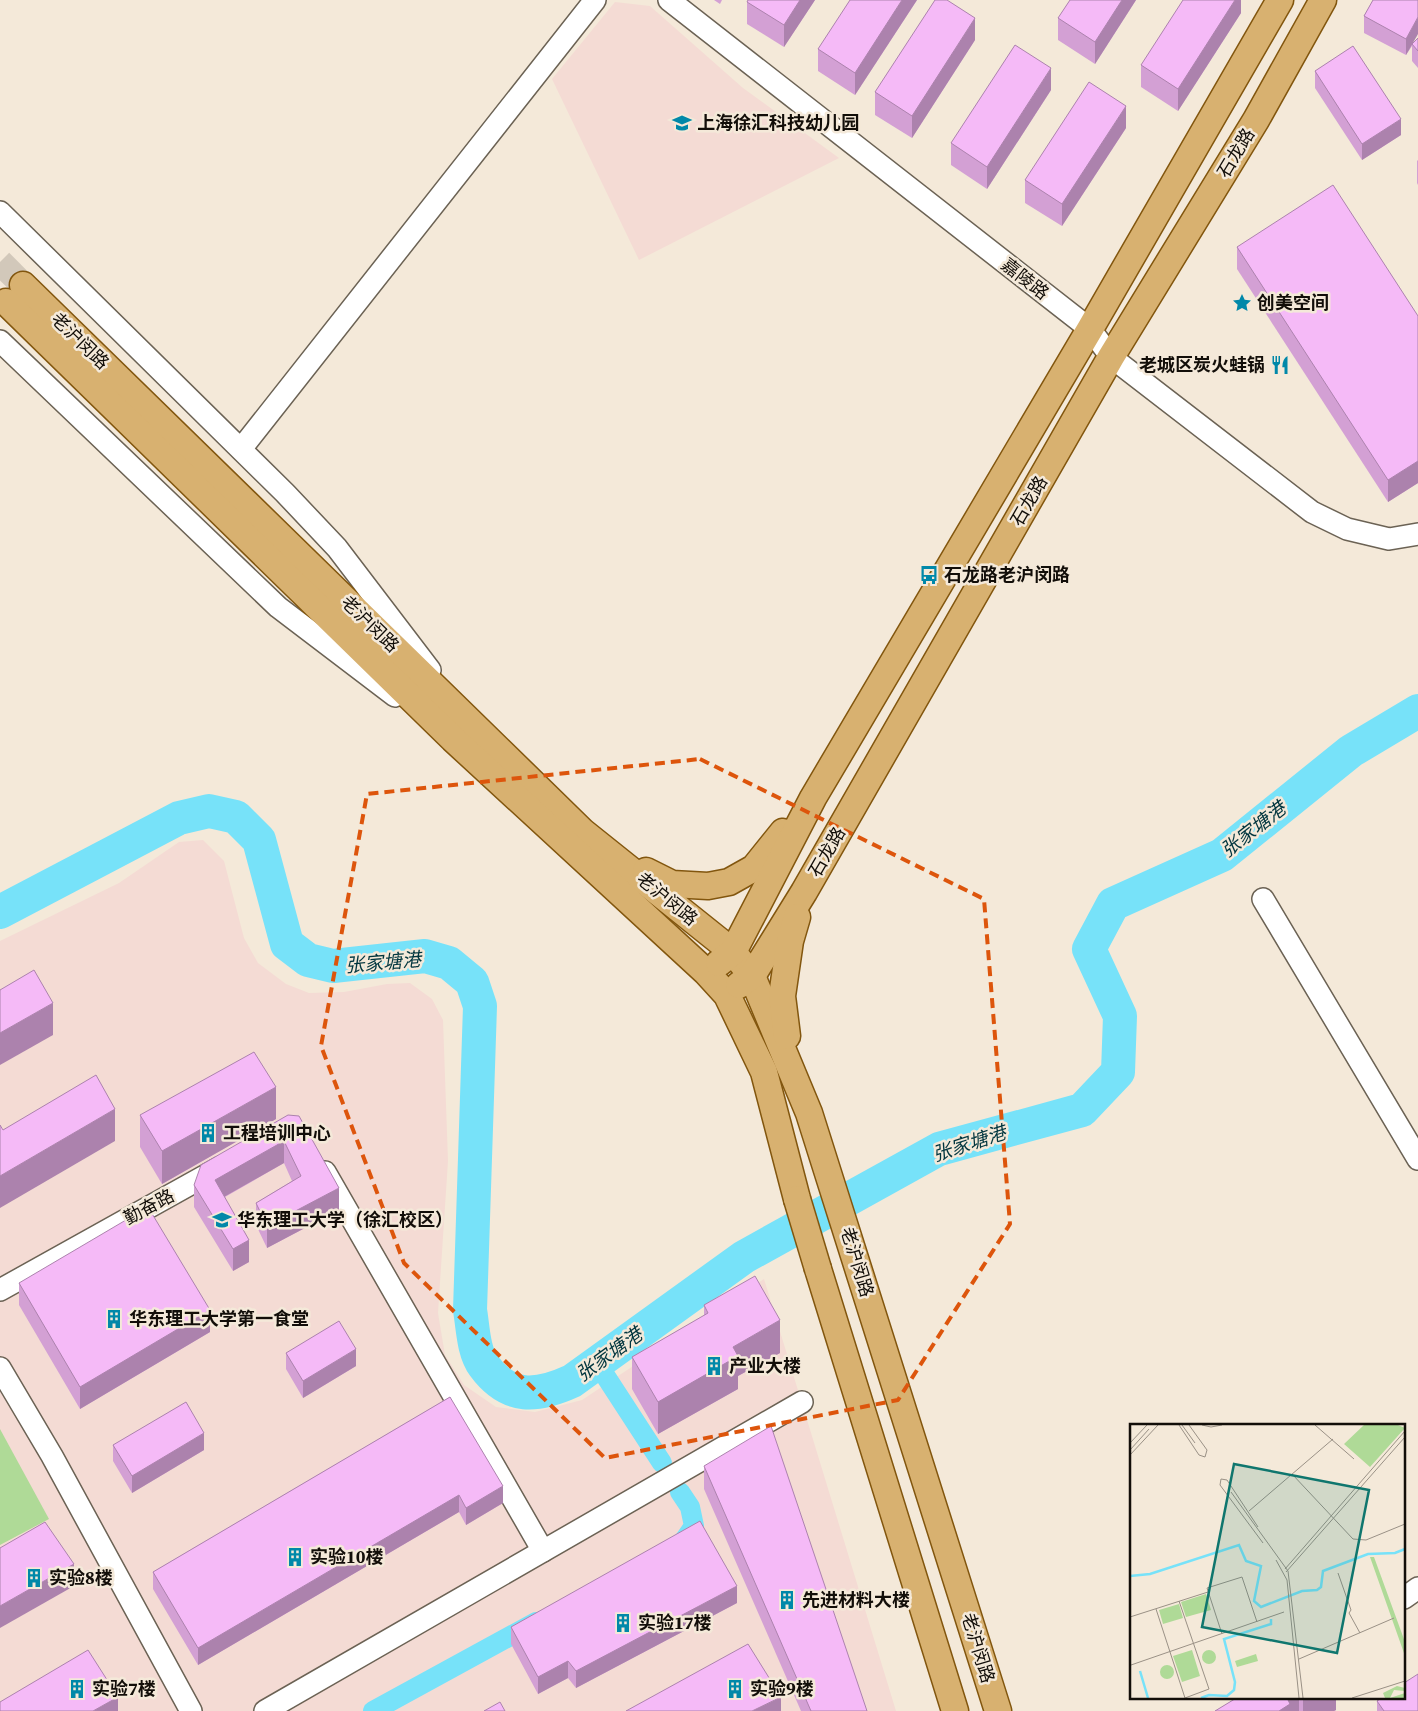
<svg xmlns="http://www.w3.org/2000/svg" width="1418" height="1711" font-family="'Source Serif 4','Noto Sans SC',serif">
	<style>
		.education { fill: #f4dbd4 }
		.green { fill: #afda97 }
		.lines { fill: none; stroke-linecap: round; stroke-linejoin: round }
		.canal { stroke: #77e2f9; stroke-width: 20 }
		.river { stroke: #77e2f9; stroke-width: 34 }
		.major-tunnel { stroke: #d2c8ba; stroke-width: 26; stroke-dasharray: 26 13; stroke-linecap: butt }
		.minor-casing { stroke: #6b6254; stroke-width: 24 }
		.major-casing { stroke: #82560e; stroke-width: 29 }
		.minor { stroke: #fff; stroke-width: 21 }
		.major { stroke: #d8b170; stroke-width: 26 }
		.major-bridge-casing { stroke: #82560e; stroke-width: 29; stroke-linecap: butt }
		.major-bridge { stroke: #d8b170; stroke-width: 26 }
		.wall { fill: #d3a0d4 }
		.shaded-wall { fill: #ac82ad }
		.building { fill: #f5baf7; stroke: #ac82ad }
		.marked { fill: none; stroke: #dd550c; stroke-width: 4; stroke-dasharray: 10 6; stroke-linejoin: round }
		.labels { text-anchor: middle; stroke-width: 5; stroke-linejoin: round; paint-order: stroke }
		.poi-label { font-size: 18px; font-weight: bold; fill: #120e09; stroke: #f4e9d9; text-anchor: start }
		.street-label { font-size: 18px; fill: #120e09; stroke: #f4e9d9 }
		.water-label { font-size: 19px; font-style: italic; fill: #00353e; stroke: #f4e9d9 }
		.inset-river { fill: none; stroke: #77e2f9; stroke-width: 2.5 }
		.inset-road { fill: none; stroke: #9a9186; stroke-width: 1 }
		.view { fill: #0f766e; fill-opacity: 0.15; stroke: #0f766e; stroke-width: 2.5 }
		.inset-edge { fill: none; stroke: #120e09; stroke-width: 2.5 }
	</style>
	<rect width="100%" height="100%" fill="#f4e9d9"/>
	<g class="education">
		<path d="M615,2l35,4 93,82 96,70 -200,102 -87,-181z"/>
		<path d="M203,840l21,21 20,77 14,25 28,21 23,9 35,-1 43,-8 23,-1 22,16 11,21 5,141 -10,152 7,42 19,30 32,22 39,5 47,-12 182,-121 132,432h-896v-770l119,-58 60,-41z"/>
	</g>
	<path class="green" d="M0,1429l49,90 -49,26z"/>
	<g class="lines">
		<g class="canal">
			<path d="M597,1363l65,100"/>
			<path d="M678,1545l5,-3 11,-16 -4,-19 -10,-15"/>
			<path d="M373,1711l163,-89"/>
		</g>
		<path class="river" d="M0,912l179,-94 30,-7 27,6 23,23 28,104 21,16 25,6 92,-10 24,7 23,19 8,24 -10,304c3,17 3,41 14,56 25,34 53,31 88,15l172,-124 195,-108 143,-39 36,-38 2,-56 -31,-67 24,-45 109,-49 129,-104 67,-40"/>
		<path class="major-tunnel" d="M0,262l23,23"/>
		<g class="minor-casing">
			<g id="minor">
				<path d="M669,0l421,329 21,28 201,155 35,17 42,10 29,-5"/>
				<path d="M0,212l285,281 52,55 93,122"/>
				<path d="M0,341l278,266 117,89"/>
				<path d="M241,449l354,-449"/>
				<path d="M1263,899l155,260"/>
				<path d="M325,1172l218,379"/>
				<path d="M0,1290l221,-123"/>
				<path d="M0,1368l52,88 139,255"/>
				<path d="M1404,1598l14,-10"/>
				<path d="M265,1711l537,-309"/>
			</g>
		</g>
		<g class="major-casing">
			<g id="major">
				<path d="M23,285l560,547 150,120 19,24 57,137 189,598"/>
				<path d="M6,302l447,437 253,233 21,23 37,77 33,127"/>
				<path d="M646,871l26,13 36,2 21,-4 25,-14 29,-36"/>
				<path d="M719,963l14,-11 80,-154 277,-469 190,-329"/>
				<path d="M739,985l13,-9 52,-84 307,-535 145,-237 67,-120"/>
				<path d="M787,1036l-5,-40 8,-55 7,-24"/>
				<path d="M818,1269l137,442"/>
			</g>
		</g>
		<use href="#minor" class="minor"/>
		<use href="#major" class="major"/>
		<g class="major-bridge-casing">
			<path id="major-bridge" d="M797,1199l21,70"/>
		</g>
		<use href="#major-bridge" class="major-bridge"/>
	</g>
	<g class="wall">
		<path d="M714,0h8l-2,4z"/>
		<path d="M748,0h67l-31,47 -37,-23v-22z"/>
		<path d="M917,0l-62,95 -37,-24v-22z"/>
		<path d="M1136,0l-41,64 -37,-24v-22z"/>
		<path d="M1241,0v13l-63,98 -37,-24v-22z"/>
		<path d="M1373,0l40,43 5,-5v30l-6,-7v-15l-6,9 -42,-22v-17z"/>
		<path d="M975,40l-63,98 -37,-23v-23z"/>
		<path d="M1315,71l86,64 -39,25 -47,-72z"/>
		<path d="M1051,90l-64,99 -36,-24v-22z"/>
		<path d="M1126,128l-64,98 -37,-23v-23z"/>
		<path d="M1418,160v25l-1,-2v-22z"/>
		<path d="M1237,247l181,69v167l-30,19 -151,-233z"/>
		<path d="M140,1115l136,4 -114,65 -22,-37z"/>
		<path d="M288,1115l51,95 -72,38 -11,-23v-22l36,-22 -8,-18 -59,34 24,65 -16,9 -39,-64v-22z"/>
		<path d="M19,1283l191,49 -130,77 -61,-104z"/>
		<path d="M704,1305l76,48 -42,23v13l-80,45 -26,-45v-32l72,-41z"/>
		<path d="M286,1353l70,13 -53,32 -17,-29z"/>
		<path d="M450,1397l53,106 -37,22 -7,-13 -261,153 -45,-76v-17z"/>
		<path d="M113,1445l91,5 -72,43 -19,-32z"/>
		<path d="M704,1466l163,245h-66l-97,-222z"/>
		<path d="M737,1603l-161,85 -8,-10 -30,16 -27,-50v-17z"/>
		<path d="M1238,1697h98v13l-2,1h-119z"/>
		<path d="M1377,1701l41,10h-41z"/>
	</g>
	<g class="shaded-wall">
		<path d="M800,0h15l-31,47v-22z"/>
		<path d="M902,0h15l-62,95v-22z"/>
		<path d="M1122,0h14l-41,64v-22z"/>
		<path d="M1235,0h6v13l-63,98v-22z"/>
		<path d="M1418,17v17l-12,21v-16z"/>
		<path d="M975,18v22l-63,98v-22z"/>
		<path d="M1051,68v22l-64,99v-22z"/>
		<path d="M1126,106v22l-64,98v-22z"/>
		<path d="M1401,119v16l-39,25v-16z"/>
		<path d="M1418,461v22l-30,19v-22z"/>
		<path d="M53,1003v32l-53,30v-32z"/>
		<path d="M276,1087v32l-114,65v-33z"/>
		<path d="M115,1109v32l-115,67v-32z"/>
		<path d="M284,1141v22l-69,39v-22z"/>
		<path d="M339,1188v22l-72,38v-22z"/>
		<path d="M249,1240v22l-16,9v-22z"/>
		<path d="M210,1310v22l-130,77v-22z"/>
		<path d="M780,1320v33l-42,23v13l-80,45v-32l75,-55z"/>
		<path d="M356,1349v17l-53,32v-17z"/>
		<path d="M204,1433v17l-72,43v-17z"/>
		<path d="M503,1486v17l-37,22v-17z"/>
		<path d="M459,1495v17l-261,153v-17z"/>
		<path d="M74,1564v22l-74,42v-22z"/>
		<path d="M737,1586v17l-161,85v-17z"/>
		<path d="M568,1661v17l-30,16v-17z"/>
		<path d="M118,1697v14h-25z"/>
		<path d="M781,1697v14h-29z"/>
		<path d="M1288,1697h11v14h-20z"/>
		<path d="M1303,1697h33v13l-2,1h-31z"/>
	</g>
	<g class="building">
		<path d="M748,0h52l-16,25 -37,-23z"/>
		<path d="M850,0h52l-47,73 -37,-24z"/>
		<path d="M935,0h12l28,18 -63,98 -37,-24z"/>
		<path d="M1070,0h52l-27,42 -37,-24z"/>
		<path d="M1183,0h52l-57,89 -37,-24z"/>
		<path d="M1373,0h45v17l-12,22 -42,-23z"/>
		<path d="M1418,38v13l-6,-7z"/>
		<path d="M1015,45l36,23 -64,99 -36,-24z"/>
		<path d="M1353,46l48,73 -39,25 -47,-73z"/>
		<path d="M1089,82l37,24 -64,98 -37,-24z"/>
		<path d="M1333,185l85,131v145l-30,19 -151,-233z"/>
		<path d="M34,970l19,33 -53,30v-43z"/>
		<path d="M254,1052l22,35 -114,64 -22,-36z"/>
		<path d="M96,1075l19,34 -115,67v-51l3,5z"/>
		<path d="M288,1115l11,1 40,72 -72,38 -11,-23 45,-27 -17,-35 -69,39 34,60 -16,9 -39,-64 7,-20z"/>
		<path d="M148,1207l62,103 -130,77 -61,-104z"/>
		<path d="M755,1276l25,44 -47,27 5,9 -80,46 -26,-45 76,-44 -4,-8z"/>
		<path d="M339,1321l17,28 -53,32 -17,-28z"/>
		<path d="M450,1397l53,89 -37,22 -7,-13 -261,153 -45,-76z"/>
		<path d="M186,1402l18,31 -72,43 -19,-31z"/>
		<path d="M771,1426l96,285h-56l-107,-245z"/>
		<path d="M700,1521l37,65 -161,85 -8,-10 -30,16 -27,-50z"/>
		<path d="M45,1522l29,42 -74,42v-58z"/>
		<path d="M748,1644l33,53 -29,14h-126z"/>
		<path d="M88,1650l30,47 -25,14h-93v-9z"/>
		<path d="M1418,1674v37h-34l-7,-10 6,-4h21v-14z"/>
		<path d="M1238,1697h50l-1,1 3,6 -11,7h-64z"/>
		<path d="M500,1702l5,9h-21z"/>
	</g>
	<path class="marked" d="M700,759l284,140 26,325 -112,176 -293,58 -201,-195 -83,-217 46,-252z"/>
	<defs>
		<g id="school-bare" transform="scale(1.5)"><path d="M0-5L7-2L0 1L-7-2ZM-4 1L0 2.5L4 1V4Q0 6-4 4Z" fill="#0088a9" stroke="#f4e9d9" stroke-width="2.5" paint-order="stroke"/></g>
		<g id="sight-bare" transform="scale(1.5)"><path d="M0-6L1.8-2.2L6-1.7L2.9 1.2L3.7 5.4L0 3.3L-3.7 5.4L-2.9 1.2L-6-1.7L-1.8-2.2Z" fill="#0088a9" stroke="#f4e9d9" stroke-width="2.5" paint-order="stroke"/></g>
		<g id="restaurant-bare" transform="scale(1.5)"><path d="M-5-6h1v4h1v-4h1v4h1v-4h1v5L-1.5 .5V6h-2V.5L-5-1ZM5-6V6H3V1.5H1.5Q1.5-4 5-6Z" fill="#0088a9" stroke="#f4e9d9" stroke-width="2.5" paint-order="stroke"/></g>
		<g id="bus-bare" transform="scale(1.5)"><path d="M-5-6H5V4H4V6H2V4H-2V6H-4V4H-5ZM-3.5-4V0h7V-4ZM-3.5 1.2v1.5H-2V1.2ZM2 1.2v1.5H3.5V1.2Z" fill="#0088a9" stroke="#f4e9d9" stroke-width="2.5" paint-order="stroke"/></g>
		<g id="building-bare" transform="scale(1.5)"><path d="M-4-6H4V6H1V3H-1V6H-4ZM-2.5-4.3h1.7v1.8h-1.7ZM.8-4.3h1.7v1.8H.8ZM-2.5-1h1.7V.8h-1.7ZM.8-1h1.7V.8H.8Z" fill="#0088a9" stroke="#f4e9d9" stroke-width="2.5" paint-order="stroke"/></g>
		<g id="university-bare" transform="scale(1.5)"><path d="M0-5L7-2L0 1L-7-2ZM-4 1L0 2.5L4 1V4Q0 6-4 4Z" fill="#0088a9" stroke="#f4e9d9" stroke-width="2.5" paint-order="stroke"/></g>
	</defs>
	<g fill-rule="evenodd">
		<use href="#school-bare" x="682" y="123"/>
		<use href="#sight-bare" x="1242" y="303"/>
		<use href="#restaurant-bare" x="1280" y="365"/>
		<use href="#bus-bare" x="929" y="575"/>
		<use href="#building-bare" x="208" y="1133"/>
		<use href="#university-bare" x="222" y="1220"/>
		<use href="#building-bare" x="114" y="1319"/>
		<use href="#building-bare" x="714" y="1366"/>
		<use href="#building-bare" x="295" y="1557"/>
		<use href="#building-bare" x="34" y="1578"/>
		<use href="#building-bare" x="787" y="1600"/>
		<use href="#building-bare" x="623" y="1623"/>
		<use href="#building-bare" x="77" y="1689"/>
		<use href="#building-bare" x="735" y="1689"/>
	</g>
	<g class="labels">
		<g class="poi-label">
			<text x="697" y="129">上海徐汇科技幼儿园</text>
			<text x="1257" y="309">创美空间</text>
			<text x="1265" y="371" text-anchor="end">老城区炭火蛙锅</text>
			<text x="944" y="581">石龙路老沪闵路</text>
			<text x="223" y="1139">工程培训中心</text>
			<text x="237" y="1226">华东理工大学（徐汇校区）</text>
			<text x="129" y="1325">华东理工大学第一食堂</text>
			<text x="729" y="1372">产业大楼</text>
			<text x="310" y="1563">实验10楼</text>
			<text x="49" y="1584">实验8楼</text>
			<text x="802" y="1606">先进材料大楼</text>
			<text x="638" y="1629">实验17楼</text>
			<text x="92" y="1695">实验7楼</text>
			<text x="750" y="1695">实验9楼</text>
		</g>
		<g class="street-label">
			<text transform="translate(1236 153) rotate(-59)" y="6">石龙路</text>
			<text transform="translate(1025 279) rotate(38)" y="6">嘉陵路</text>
			<text transform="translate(80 341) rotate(44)" y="6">老沪闵路</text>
			<text transform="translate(1029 501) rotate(-60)" y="6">石龙路</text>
			<text transform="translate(370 624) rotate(44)" y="6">老沪闵路</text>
			<text transform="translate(827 852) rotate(-60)" y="6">石龙路</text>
			<text transform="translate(667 899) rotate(39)" y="6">老沪闵路</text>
			<text transform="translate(149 1207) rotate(-28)" y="6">勤奋路</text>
			<text transform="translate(857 1262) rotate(73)" y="6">老沪闵路</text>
			<text transform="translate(978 1648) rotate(73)" y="6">老沪闵路</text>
		</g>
		<g class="water-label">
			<text transform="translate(1253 829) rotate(-38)" y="7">张家塘港</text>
			<text transform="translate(383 962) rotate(-5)" y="7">张家塘港</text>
			<text transform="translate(969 1143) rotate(-18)" y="7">张家塘港</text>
			<text transform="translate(609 1354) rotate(-36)" y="7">张家塘港</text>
		</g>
	</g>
	<g transform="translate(1130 1424)">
		<rect width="275" height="275" fill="#f4e9d9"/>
		<path d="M234,1h34l7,3 -35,39 -26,-23zM240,133h4l31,85v14zM76,170l5,16 -25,7 -5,-15zM49,180l4,14 -20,6 -4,-14zM62,226l8,26 -18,6 -9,-26zM72 233a7 7 0 1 1 14 0a7 7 0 1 1-14 0ZM126,230l2,7 -21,6 -2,-6zM30 248a7 7 0 1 1 14 0a7 7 0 1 1-14 0ZM267,262l8,2v3l-11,-1 -4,8 15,-5v5h-20l-2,-5z" fill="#afda97"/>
		<path class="inset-river" d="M0,152l20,-2 89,-29 7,16 15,5 -7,35 7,6 41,-16 15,-1 4,-3 2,-16 45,-17 27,-1 10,-4M10,247l8,27M71,274l8,-3 18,1 7,-6 1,-8 -11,-43 47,-15v-5"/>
		<path class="inset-road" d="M49,1l20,30 6,2 2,-7 -18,-25M52,1l13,18M72,1l9,2 11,-2M185,1l39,34M0,19l17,-18M0,26l19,-21M0,31l28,-30M162,50l61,65 13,1 39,-16M101,68l57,79 15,127M119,87l84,-72M128,103l-31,-47 -6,-1 -1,6 43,58M146,136l11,20 12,118M155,145l120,-138M156,148l119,-135M208,149l13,37 -2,3 11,20M26,185l29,89 24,-9 -30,-88M0,193l78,-25M92,210l-15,-46 35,-11 15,45M169,235l95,-41M1,241l153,-53M222,274l53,-17"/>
		<path class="view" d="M104,40l135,26 -32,163 -135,-26z"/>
		<rect width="275" height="275" class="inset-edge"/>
	</g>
</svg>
